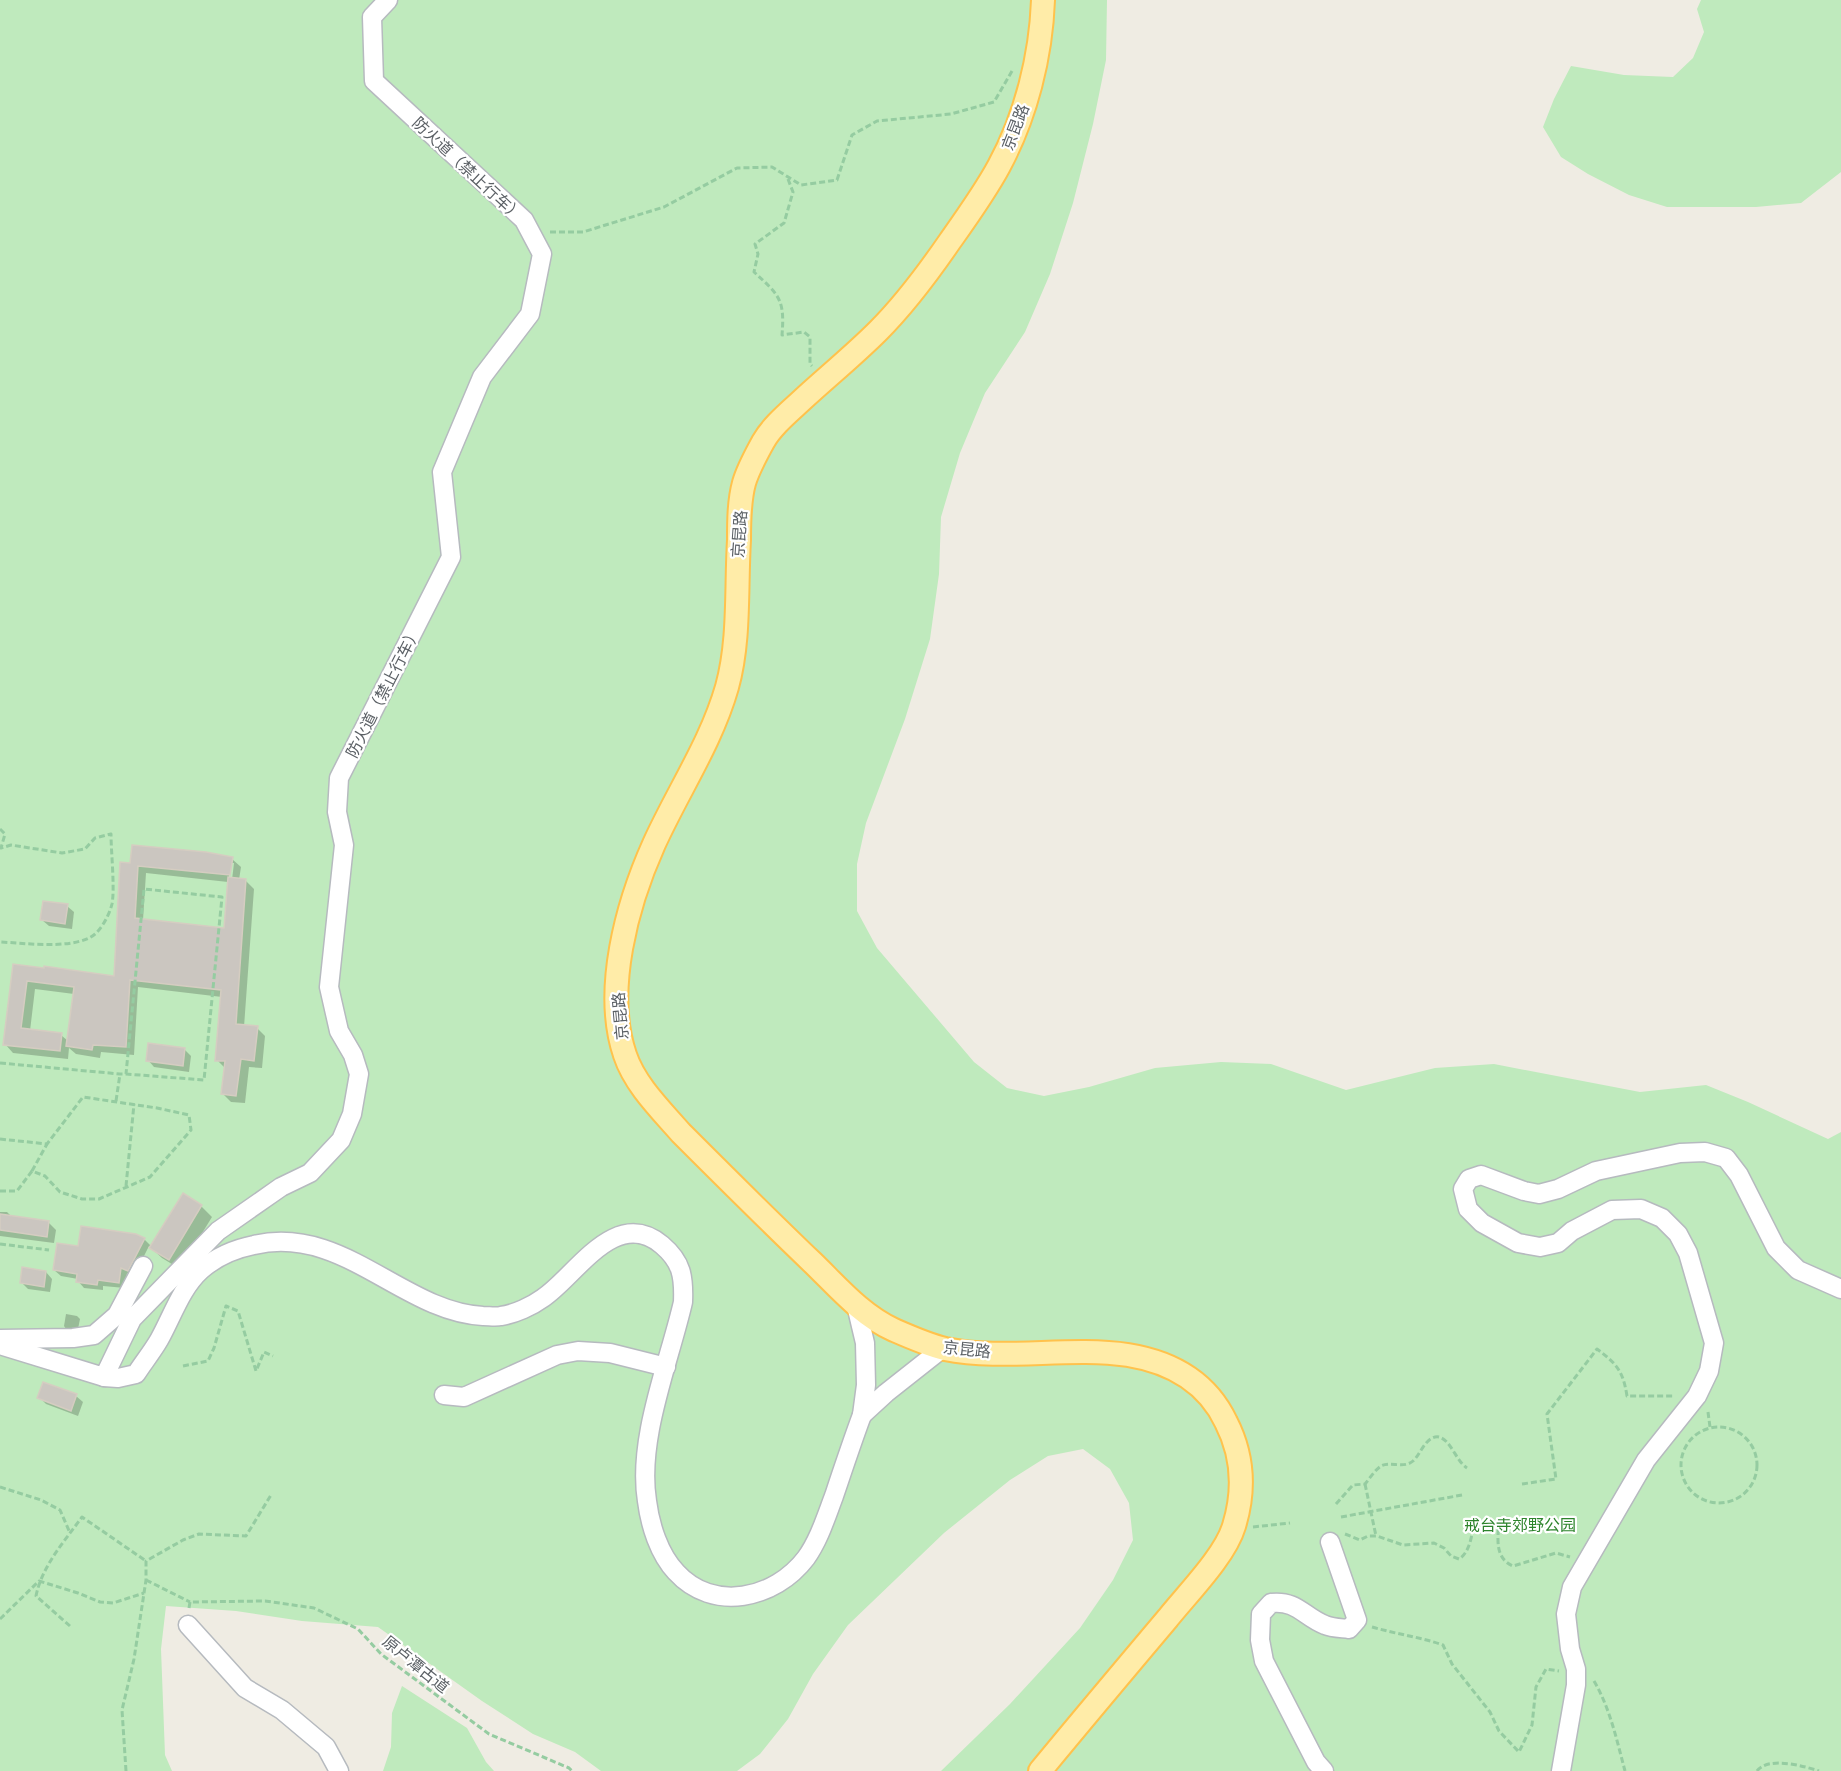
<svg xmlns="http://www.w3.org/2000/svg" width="1841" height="1771" font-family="'Open Sans','Noto Sans SC',sans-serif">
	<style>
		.green { fill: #bfeabd }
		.shadow { fill: #0003; fill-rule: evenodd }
		.building { fill: #cbc6c0; stroke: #d5cdc1; stroke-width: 1.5 }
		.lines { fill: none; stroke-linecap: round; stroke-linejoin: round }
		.minor-casing { stroke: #b6babf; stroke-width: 21 }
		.major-casing { stroke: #ffc24c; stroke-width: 26 }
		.path { stroke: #95cca1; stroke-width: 3; stroke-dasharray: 6 3; stroke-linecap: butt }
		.minor { stroke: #fff; stroke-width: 18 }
		.major { stroke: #ffeca8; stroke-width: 22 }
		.labels { text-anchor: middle; stroke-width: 4.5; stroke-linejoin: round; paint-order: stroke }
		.street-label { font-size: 16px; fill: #5b6065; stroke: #fff }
		.park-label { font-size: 16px; fill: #2d842c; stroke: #fff }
	</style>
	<rect width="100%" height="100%" fill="#efece3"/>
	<g class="green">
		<path d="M0,0h1107l-1,60 -13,64 -20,79 -23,71 -25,58 -40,61 -25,60 -19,64 -2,57 -9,65 -25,80 -39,104 -9,41v47l20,37 97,114 33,26 37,8 45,-9 66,-19 66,-6 50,2 75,26 89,-22 59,-4 146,28 66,-7 42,17 80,37 13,-7v639h-900l69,-67 70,-76 33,-48 20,-40 -4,-37 -19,-34 -27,-20 -35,7 -38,24 -66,53 -96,92 -35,49 -25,45 -28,35 -23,17h-136l-26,-19 -42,-18 -51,-33 -104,-74 -76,-6 -66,-10 -70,-5 -5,43 4,106 7,16h-172z"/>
		<path d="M1701,0h140v172l-40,31 -45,4h-89l-38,-12 -41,-21 -27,-17 -18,-30 11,-28 17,-33 53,9 49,2 20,-19 11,-26 -7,-23z"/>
		<path d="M402,1686l65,42 19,34 8,9h-111l8,-24 1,-34z"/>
	</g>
	<g class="shadow">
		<path d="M232,859l9,8 -2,13h6l9,9 -10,138 13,1 8,8 -3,32 -13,-1 -4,36 -14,-1 -8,-8 3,-25 -9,-9 5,-63 -84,-10 -4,68 -33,-3 -1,6 -24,-4 -7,-6 -1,11 -55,-6 -8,-9 9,-78 101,12 6,-114zM231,863h3l-8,67 -83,-10 3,-47 82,9zM35,989l39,5 -6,47 -7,-6 -31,-4z"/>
		<path d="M67,906l7,6 -2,17 -23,-3 -7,-6z"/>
		<path d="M185,1050l6,6 -2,16 -35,-5 -6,-7z"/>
		<path d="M201,1206l11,11 -32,52 -18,-11 -13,-12 -15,30 -7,-3 -2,15 -22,-2v4l-19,-2 -6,-7v-2l-17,-3 -7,-6 26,-22 64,-9 8,8z"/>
		<path d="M0,1212h7l5,5 36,5 8,8 -2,13 -54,-7z"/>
		<path d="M46,1272l6,7 -2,13 -22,-3 -7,-7z"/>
		<path d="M66,1314l11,2 3,3 -2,10h-12l-2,-3z"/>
		<path d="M76,1396l7,6 -5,14 -32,-12 -7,-7z"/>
	</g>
	<g class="building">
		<path d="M132,845l74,7 27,5 -3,18 -92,-9 -3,52 89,10 4,-51 18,2 -10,145 22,2 -4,35 -13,-2 -5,37 -15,-2 4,-33h-10l6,-71 -91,-10 -4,67 -33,-2 -1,5 -26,-4 8,-59 -47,-6 -6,47 41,5 -2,18 -57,-6 10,-81 31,4v-2l70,10 6,-114 10,1z"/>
		<path d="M43,901l25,3 -3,20 -25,-4z"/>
		<path d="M148,1043l37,5 -2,18 -37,-5z"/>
		<path d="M183,1193l19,12 -33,55 -20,-12z"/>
		<path d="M0,1214l49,7 -2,16 -47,-7z"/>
		<path d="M81,1226l55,8 9,4 -17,33 -7,-3 -2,15 -21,-3 -1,5 -21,-3 1,-8 -24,-4 4,-27 21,3z"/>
		<path d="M22,1267l24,4 -2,16 -24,-4z"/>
		<path d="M43,1382l34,12 -6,17 -34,-13z"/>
	</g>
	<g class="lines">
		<g class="minor-casing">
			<g id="minor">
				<path d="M856,1305l9,38 1,42 -4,30 24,-22 57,-45"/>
				<path d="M0,1339l73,-1 21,-3 23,-20 26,-49"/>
				<path d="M0,1345l104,32 14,1 18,-4c7,-11 16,-22 23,-34 13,-23 22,-52 42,-70 15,-13 33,-21 53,-25 88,-21 149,67 229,71 6,0 13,1 18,0 14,-2 31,-10 42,-18 33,-22 72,-92 119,-53 20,17 22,32 21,57 -14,61 -46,137 -36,199 3,24 12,53 29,71 37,41 99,27 130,-14 13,-18 20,-41 28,-62 9,-27 18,-54 28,-81"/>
				<path d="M104,1377l28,-58 86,-88 63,-44 29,-14 31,-33 11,-26 7,-40 -6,-19 -14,-24 -10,-44 15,-142 -7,-33 2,-34 112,-221 -9,-85 40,-95 48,-63 12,-60 -18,-34 -150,-139 -2,-64 16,-17"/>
				<path d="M444,1395l20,2 93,-42 21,-4 32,2 56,14"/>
				<path d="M188,1625l57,63 37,22 44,37 13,24"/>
				<path d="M1324,1771l-8,-9 -52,-101 -4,-21 1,-26 10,-11c26,-3 33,14 54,22 7,3 16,3 24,4l8,-9 -27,-78"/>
				<path d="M1561,1771l15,-86v-16l-6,-20 -4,-35 6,-27 74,-127 51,-64 12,-25 5,-28 -26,-90 -10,-19 -16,-16 -21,-9 -29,1 -40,21 -14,12 -18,4 -22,-4 -36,-20 -14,-14 -5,-20 6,-10 12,-4 43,16 15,3 19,-5 38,-18 84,-18 25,-1 21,6 13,17 37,73 22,22 43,19"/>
			</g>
		</g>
		<g class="major-casing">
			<path id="major" d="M1040,1771c42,-51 85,-102 128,-153 20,-25 57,-62 66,-92 11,-36 9,-71 -8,-104 -19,-40 -55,-60 -98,-67 -59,-9 -124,6 -183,-6 -17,-4 -35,-12 -51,-19 -33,-15 -57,-44 -82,-68 -45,-43 -88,-86 -131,-129 -20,-23 -46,-48 -56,-78 -22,-64 2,-151 29,-211 24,-53 57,-101 73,-157 13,-47 9,-98 12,-147 0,-18 0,-39 5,-57 4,-14 12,-28 19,-41 9,-16 25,-29 39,-42 25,-23 52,-45 76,-69 27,-27 50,-58 72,-90 17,-24 35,-49 49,-75 27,-50 42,-110 44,-166"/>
		</g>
		<g class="path">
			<path d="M788,179l5,13 -9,31 -29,21 3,10 -4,18c25,23 31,27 28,63l22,-3 6,5v27l2,2"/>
			<path d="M550,232h33l81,-25 73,-39 35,-1 29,18 36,-5 15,-45 25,-14 74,-7 43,-12 18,-31"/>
			<path d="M0,829l5,5 -4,14 10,-3 51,8 23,-4 10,-11 16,-4c0,18 4,54 1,70 -3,12 -12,29 -23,34 -24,11 -64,5 -89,4"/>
			<path d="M0,1063l120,11h6l78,6 18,-183 -78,-8 -18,185"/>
			<path d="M116,1101l4,-27"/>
			<path d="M0,1139l47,5 36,-47 74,11 32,7 2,15 -41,47 -51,22h-17l-22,-7 -15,-16 -13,-5 -15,20h-17"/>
			<path d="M32,1171l15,-27"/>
			<path d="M126,1186l8,-82"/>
			<path d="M0,1244l49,6"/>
			<path d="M183,1366l25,-5 6,-13 12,-42 12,5 18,60 8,-19 9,4"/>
			<path d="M1708,1412l2,15"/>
			<circle cx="1719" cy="1465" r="38"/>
			<path d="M1365,1484l11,52"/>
			<path d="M1522,1484l34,-5 -9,-65 50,-65c20,15 26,22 30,47h47"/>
			<path d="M0,1487l41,13 19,10 10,23"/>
			<path d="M1336,1504l17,-19 12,-1c5,-6 10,-14 16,-18 9,-5 23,3 32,-5 8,-7 13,-26 26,-24 12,3 17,24 28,31"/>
			<path d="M1341,1517l121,-22"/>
			<path d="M1499,1520c-1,18 -5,38 14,46l43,-13 14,4"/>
			<path d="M1253,1527l37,-4"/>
			<path d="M1345,1534l15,6 8,-4h9l26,9 31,-2 10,5 7,8 8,3c12,-7 15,-31 14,-44"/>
			<path d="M146,1580l44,22"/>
			<path d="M189,1608l1,-6 75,-1 49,7 44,21 23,25 108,80 80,34 3,3"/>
			<path d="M0,1619l39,-38 39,12 22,9 13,1 31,-10"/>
			<path d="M70,1626l-34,-30c6,-30 28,-54 46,-79l64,44"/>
			<path d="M1372,1627c24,7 48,10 71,18l9,19 38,48 9,19 20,21 13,-27 4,-38 10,-18 13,2"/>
			<path d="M1594,1681c16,27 23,60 31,90"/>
			<path d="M126,1771l-4,-61 12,-51 12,-79v-19l37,-21 16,-6 47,2 25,-41"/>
			<path d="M1757,1771c11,-15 47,-5 62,0"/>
		</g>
		<use href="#minor" class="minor"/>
		<use href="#major" class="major"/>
	</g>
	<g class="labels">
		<g class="street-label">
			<text transform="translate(1015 127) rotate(-69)" y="6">京昆路</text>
			<text transform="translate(468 169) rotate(43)" y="6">防火道（禁止行车）</text>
			<text transform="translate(739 534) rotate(-86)" y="6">京昆路</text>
			<text transform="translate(383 692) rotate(-63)" y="6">防火道（禁止行车）</text>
			<text transform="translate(620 1016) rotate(-95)" y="6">京昆路</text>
			<text transform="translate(967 1349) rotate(6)" y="6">京昆路</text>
			<text transform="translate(416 1664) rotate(39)" y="6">原卢潭古道</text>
		</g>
		<g class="park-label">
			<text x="1520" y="1531">戒台寺郊野公园</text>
		</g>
	</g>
</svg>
